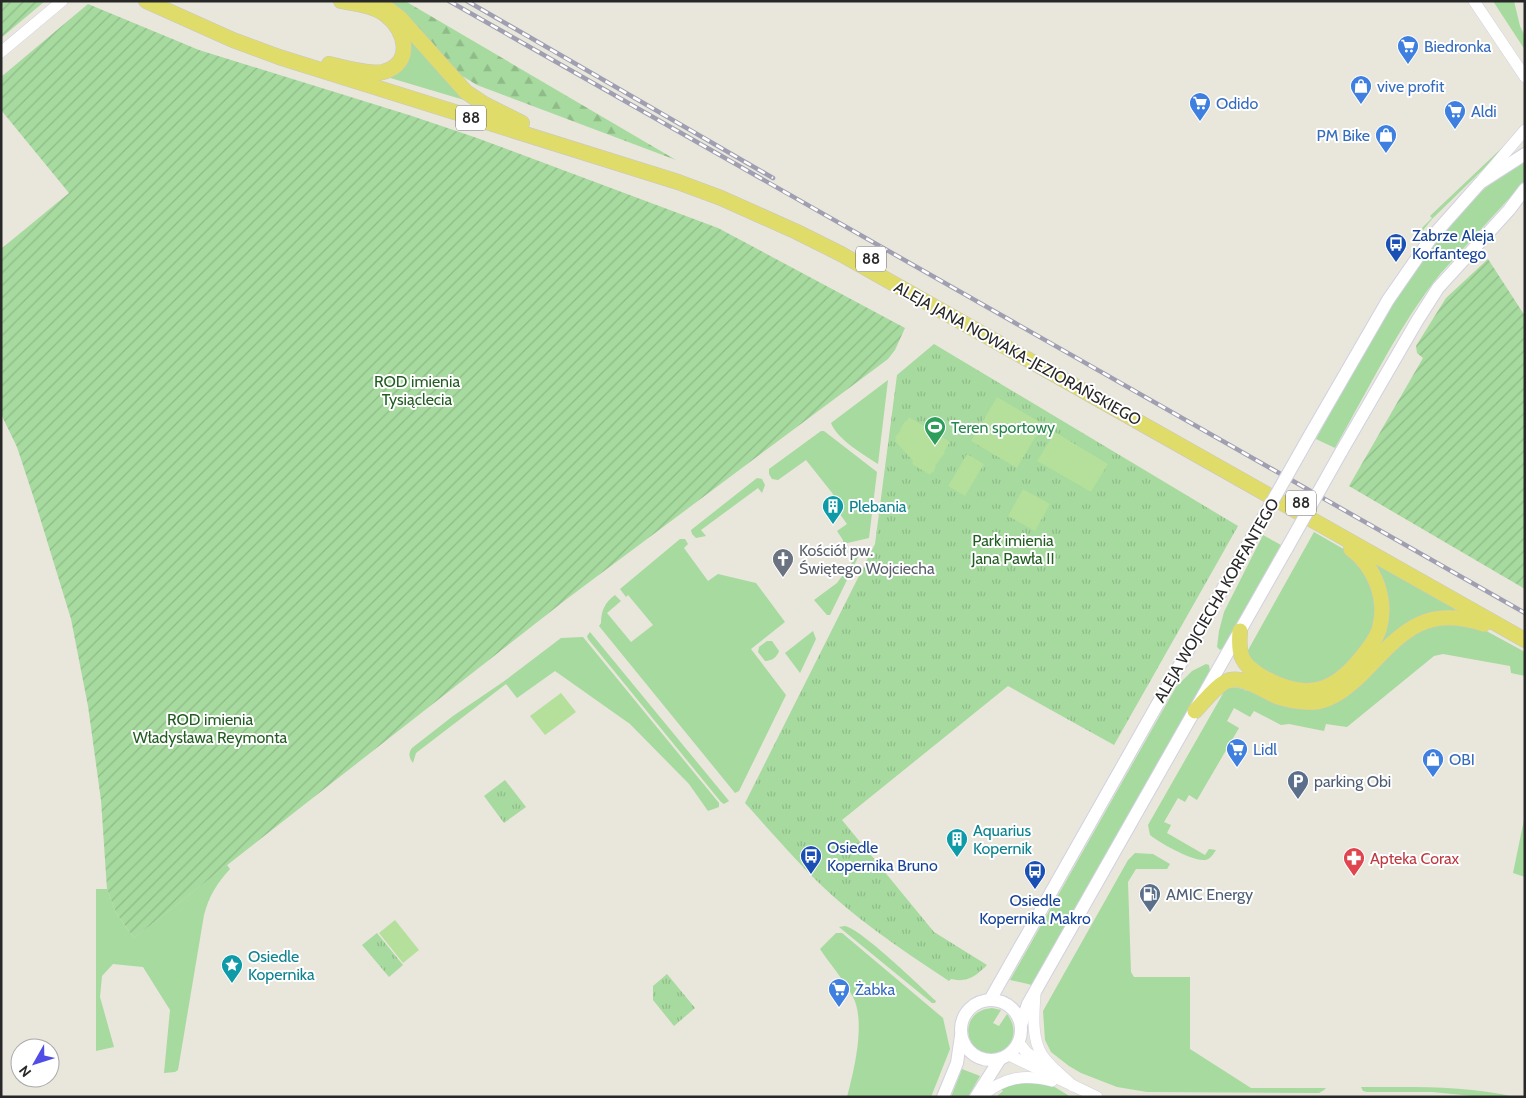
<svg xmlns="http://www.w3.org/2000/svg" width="1526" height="1098" font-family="Cabin,sans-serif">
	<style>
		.grass { fill: #a6da9e }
		.forest { fill: url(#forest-firs) }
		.park { fill: url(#park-tufts) }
		.garden { fill: url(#garden-furrows) }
		.pitch { fill: #b5e09b }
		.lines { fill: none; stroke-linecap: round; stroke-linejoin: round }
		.tertiary-casing { stroke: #d1d1e0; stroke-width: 12 }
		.secondary-casing { stroke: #d1d1e0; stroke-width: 14 }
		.primary-casing { stroke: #c7c7c7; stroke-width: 16 }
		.tertiary { stroke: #fff; stroke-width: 11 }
		.secondary { stroke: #fff; stroke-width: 12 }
		.primary { stroke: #e0dc6a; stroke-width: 15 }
		.rail-casing { stroke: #a09fb1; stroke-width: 4.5 }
		.rail { stroke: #fff; stroke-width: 2.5; stroke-dasharray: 8; stroke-linecap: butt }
		.secondary-bridge-casing { stroke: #d1d1e0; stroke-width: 14; stroke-linecap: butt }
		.secondary-bridge { stroke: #fff; stroke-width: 12 }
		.labels { text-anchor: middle; stroke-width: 4; stroke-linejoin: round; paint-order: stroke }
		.shield { fill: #fff; stroke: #686868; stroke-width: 1 }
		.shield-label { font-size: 15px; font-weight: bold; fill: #282828 }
		.shop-label { font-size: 16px; fill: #366cbe; stroke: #fff; text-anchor: start }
		.transit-label { font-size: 16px; fill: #164399; stroke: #fff; text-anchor: start }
		.street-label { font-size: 16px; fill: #282828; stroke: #fff }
		.park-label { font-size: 16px; fill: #225d21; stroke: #fff }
		.leisure-label { font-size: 16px; fill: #27864d; stroke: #fff; text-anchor: start }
		.culture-label { font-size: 16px; fill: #0d838f; stroke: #fff; text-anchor: start }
		.worship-label { font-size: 16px; fill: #5b616d; stroke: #fff; text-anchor: start }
		.service-label { font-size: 16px; fill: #4e5e75; stroke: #fff; text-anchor: start }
		.health-label { font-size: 16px; fill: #be3a42; stroke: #fff; text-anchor: start }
	</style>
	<defs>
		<pattern id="forest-firs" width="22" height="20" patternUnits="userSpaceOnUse" patternTransform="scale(1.25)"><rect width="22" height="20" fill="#a6da9e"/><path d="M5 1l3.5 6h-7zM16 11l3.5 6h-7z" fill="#8fbb88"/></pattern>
		<pattern id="park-tufts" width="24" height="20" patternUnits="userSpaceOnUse" patternTransform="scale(1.25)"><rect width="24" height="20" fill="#a6da9e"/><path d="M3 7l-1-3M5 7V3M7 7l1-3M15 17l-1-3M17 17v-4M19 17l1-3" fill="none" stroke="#8fbb88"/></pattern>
		<pattern id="garden-furrows" width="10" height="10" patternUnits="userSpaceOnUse" patternTransform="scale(1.25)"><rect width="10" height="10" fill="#a6da9e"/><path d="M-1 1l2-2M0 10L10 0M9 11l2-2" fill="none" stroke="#8fbb88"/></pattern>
	</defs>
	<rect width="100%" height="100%" fill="#e9e6dc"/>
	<g class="grass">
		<path d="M1493,1h21l6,25 5,10v14z"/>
		<path d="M407,35l64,67 -84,-25z"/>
		<path d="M1507,143l2,1 -77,75 -12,15 -6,2 18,-18 -2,-2z"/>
		<path d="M1524,161l1,20 -84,92c-41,50 -74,119 -106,175l-19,-9c48,-85 98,-190 173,-254 11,-9 23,-16 35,-24z"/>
		<path d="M888,380l-10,84c-14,-9 -41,-25 -47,-41z"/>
		<path d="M821,431h3l53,41 -8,66 -26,6v-4l-6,-9 10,-7 -15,-21 1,-9 -27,-34 -28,20 -6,-1 -3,-5v-5z"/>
		<path d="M757,478l5,1 3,6 -3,8 -4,-5 -57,42 5,6 -10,2 -4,-4 -1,-4z"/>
		<path d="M1314,532l33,19 25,31 4,44 -28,42 -38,19 -52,-17 2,-4 -7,-5 -6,-9z"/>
		<path d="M1263,535l18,10 -58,103 -3,2 -3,-3 2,-16 5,-19z"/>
		<path d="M680,539h5l3,5 -4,4 24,33 10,-7 38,9 29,39 -34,27 35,46 -47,96 -4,2 -136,-167 2,-3c0,-12 4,-21 14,-28l6,6 -14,12 24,29 22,-17 -25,-30 -2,2 -6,-8z"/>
		<path d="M862,549l-32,66h-3l-13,-15 23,-17z"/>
		<path d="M1373,562l81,46 1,3 -12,1 -105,78 -34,6 73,-53z"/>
		<path d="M1434,621l45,6 46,25v24l-14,-3 -1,-7 -67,-12 -9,2 -87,71 -21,-3 -2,7 -35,-7 -8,1 -27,-14 -4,6 -16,-9 -7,13 12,7 -42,72 -8,-5 -4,7 -7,-4 -14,24 7,3 -4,8 38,22 4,-6 7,1c-2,3 -5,8 -8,9 -10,6 -50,-17 -58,-24l-2,-10 77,-135c8,-4 14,-3 22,1l2,-4 30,15 112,-53z"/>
		<path d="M813,631l3,8 -16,34 -15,-20z"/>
		<path d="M590,632l139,169 -5,3 -3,-2 -133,-163 -1,-3z"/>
		<path d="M583,637l136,166v4l-11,4 -19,-27 -59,-60 -75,-53 -38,27 -11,-14 -90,69 -3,10c-4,-5 -5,-10 -1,-15l41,-32 50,-34 58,-44z"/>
		<path d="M767,641h5l7,10c-2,6 -7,10 -14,10l-7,-9 1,-5z"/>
		<path d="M1206,664l3,1 1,6 -178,314 -22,-5 166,-293 16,-16z"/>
		<path d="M1525,815v62l-12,-4z"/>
		<path d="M1135,853l18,1 17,10 -3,5h-31l-8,13 3,90 3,5h56v72l61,39h75l-2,2 -5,3 -172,-1 -30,-5 -36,-14 -12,-7 -18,-14 -6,-12 -2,-29 85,-151z"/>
		<path d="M227,865l3,4c-13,14 -21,27 -26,46l-26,155 -3,2 -11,1 6,-63 -27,-43 -30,-3 -11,12 -2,21 14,50 -18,4v-162h11l9,24 18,25z"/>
		<path d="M845,926c16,3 76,61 91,75l-1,2h-3l-93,-76z"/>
		<path d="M836,933h6l101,85 7,31 -19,48h-84c7,-26 19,-76 6,-100 -9,-17 -23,-33 -33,-48z"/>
		<path d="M992,1008l9,2 -8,13 6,3 8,-12c22,28 -17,56 -35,30 -3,-6 -5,-12 -3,-19 3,-11 12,-16 23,-17z"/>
		<path d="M962,1069l18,7 -12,21h-17z"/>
		<path d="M1027,1081l26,5 18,11h-75l7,-6 -3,-3z"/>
		<path d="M1361,1087c51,0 104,-2 154,10h-32l-51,-5h-65l-4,-1z"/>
	</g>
	<path class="forest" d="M386,1h19l271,159 -199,-75 -23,-14z"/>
	<g class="park">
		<path d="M934,344l304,182 -124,219 -106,-59 -166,134 92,112 53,33c-11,11 -20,18 -36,14l-2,2c-39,-26 -79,-52 -115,-84 -32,-29 -60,-62 -89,-94l130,-259 22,-169z"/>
		<path d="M505,780l21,27 -22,16 -20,-27z"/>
		<path d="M377,933l26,32 -14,12 -27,-32z"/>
		<path d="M667,974l28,34 -21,18 -21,-26v-14z"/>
	</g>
	<g class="garden">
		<path d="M1,1h44l-44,37z"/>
		<path d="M88,4l111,46 213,66 65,22 241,90 187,100 -10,22 -7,9 -320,239 -434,340 -18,-25 -9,-24 -6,-89 -13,-94 -17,-87 -34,-111 -20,-61 -16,-33v-165l68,-56 -68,-83v-33z"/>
		<path d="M1488,259l37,57v273l-176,-103 74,-128 -6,-5 -1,-7 30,-48z"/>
	</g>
	<g class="pitch">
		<path d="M997,397l46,27 -26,44 -46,-27z"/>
		<path d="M909,417l41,25 -6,10 1,1 -10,13 1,1 -3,6 -1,-1 -2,3 -18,-11 1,-3 -18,-20 1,-3 -1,-1 6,-7 -1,-1 5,-8 1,1z"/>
		<path d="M1055,432l53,32 -17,28 -54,-31z"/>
		<path d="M967,454l17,10 -19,32 -17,-10z"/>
		<path d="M1023,489l27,15 -15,27 -27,-15z"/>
		<path d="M561,693l15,19 -31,23 -15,-19z"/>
		<path d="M395,920l24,30 -16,13 -24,-30z"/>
	</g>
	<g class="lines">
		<g class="tertiary-casing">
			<g id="tertiary">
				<path d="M1474,1l51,76"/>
				<path d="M1,52l61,-51"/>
				<path d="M1482,180l43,-50"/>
				<path d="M1035,993c-1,19 -4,45 7,62 8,12 21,21 31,31"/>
				<path d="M1019,1043l7,9 21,15"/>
				<path d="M1009,1055l88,42"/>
				<path d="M981,1097c22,-20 43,-23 71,-16"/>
			</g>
		</g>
		<g class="secondary-casing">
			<g id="secondary">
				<path d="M1310,435l78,-135 43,-62 49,-55 45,-29"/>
				<path d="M1341,452l76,-131 21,-33 71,-78 16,-21"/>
				<circle cx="991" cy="1030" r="30"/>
				<path d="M990,1000l265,-468"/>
				<path d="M1021,1025l7,-21 259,-456"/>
				<path d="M943,1097l14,-34 4,-27"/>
				<path d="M976,1097l24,-38"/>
			</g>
		</g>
		<g class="primary-casing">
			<g id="primary">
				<path d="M146,1l87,39 46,17 399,125 43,16 76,34 44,22 684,386"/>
				<path d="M371,1l17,8 12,9 66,74 18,12 38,19"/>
				<path d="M329,64c14,3 41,11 54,8 31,-8 23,-42 3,-57 -13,-10 -30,-11 -45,-14"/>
				<path d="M1240,631c-2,24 1,34 23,46 16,9 33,16 51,13 17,-2 30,-13 41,-25 9,-11 19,-21 24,-35 9,-30 -4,-63 -28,-81"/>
				<path d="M1195,711c9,-9 19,-23 30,-29 17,-9 37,9 53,15 12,4 25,6 38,5 18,-3 32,-15 45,-27 40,-41 61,-71 123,-51"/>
			</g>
		</g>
		<use href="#tertiary" class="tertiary"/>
		<use href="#secondary" class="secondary"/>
		<use href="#primary" class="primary"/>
		<g class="rail-casing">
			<g id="rail">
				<path d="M449,1l1076,612"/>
				<path d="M467,1l306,177"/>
			</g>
		</g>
		<use href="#rail" class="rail"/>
		<g class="secondary-bridge-casing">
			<g id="secondary-bridge">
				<path d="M1255,532l55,-97"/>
				<path d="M1287,548l54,-96"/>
			</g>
		</g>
		<use href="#secondary-bridge" class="secondary-bridge"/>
	</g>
	<defs>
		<g id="supermarket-pin" transform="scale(1.125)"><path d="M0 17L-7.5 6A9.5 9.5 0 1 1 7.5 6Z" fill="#3f7fe0" stroke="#fff"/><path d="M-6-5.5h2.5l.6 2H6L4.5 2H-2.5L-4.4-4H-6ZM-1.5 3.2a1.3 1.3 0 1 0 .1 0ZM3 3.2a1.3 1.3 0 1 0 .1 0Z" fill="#fff"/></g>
		<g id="shop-pin" transform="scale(1.125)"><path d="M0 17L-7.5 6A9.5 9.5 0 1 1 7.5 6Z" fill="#3f7fe0" stroke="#fff"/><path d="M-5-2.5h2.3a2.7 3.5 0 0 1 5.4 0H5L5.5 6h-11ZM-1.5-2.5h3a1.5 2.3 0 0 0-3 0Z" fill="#fff"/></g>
		<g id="bus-pin" transform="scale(1.125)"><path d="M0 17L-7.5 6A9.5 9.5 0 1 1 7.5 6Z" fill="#1a4fb4" stroke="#fff"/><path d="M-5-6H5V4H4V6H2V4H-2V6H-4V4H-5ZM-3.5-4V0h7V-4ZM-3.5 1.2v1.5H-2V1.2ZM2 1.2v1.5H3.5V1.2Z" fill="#fff"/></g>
		<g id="stadium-pin" transform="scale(1.125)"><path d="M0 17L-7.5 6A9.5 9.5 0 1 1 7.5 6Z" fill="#2e9e5b" stroke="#fff"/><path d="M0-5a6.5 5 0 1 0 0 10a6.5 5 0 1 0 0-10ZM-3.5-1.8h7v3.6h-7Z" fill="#fff"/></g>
		<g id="building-pin" transform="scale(1.125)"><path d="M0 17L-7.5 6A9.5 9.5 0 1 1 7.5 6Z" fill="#0f9aa8" stroke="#fff"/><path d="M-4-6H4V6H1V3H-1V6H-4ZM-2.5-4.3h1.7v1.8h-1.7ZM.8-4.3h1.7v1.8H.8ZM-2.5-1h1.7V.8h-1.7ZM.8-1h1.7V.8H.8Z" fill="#fff"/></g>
		<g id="church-pin" transform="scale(1.125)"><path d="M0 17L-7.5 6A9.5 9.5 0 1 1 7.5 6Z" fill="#6b7280" stroke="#fff"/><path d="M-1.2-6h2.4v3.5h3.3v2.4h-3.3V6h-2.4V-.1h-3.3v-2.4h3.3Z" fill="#fff"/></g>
		<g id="parking-pin" transform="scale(1.125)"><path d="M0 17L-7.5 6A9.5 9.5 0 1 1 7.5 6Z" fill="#5c6f8a" stroke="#fff"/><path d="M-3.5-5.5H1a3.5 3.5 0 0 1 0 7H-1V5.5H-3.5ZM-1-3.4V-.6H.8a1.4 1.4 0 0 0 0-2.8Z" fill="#fff"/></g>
		<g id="pharmacy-pin" transform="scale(1.125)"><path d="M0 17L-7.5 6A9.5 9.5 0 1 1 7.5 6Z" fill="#e0444e" stroke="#fff"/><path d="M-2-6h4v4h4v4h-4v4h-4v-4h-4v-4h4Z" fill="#fff"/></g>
		<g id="fuel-pin" transform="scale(1.125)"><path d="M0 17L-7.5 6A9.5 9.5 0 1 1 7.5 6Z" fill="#5c6f8a" stroke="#fff"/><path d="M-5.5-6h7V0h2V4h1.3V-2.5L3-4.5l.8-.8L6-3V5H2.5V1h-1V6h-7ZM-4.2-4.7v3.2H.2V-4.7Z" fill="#fff"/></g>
		<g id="sight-pin" transform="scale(1.125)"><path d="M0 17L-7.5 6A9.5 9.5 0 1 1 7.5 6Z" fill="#0f9aa8" stroke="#fff"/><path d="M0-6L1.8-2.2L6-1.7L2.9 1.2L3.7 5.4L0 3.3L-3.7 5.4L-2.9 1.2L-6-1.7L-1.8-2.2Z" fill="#fff"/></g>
	</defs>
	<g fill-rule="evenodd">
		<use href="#supermarket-pin" x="1408" y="46"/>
		<use href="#shop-pin" x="1361" y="86"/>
		<use href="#supermarket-pin" x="1200" y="103"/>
		<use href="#supermarket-pin" x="1455" y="111"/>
		<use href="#shop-pin" x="1386" y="135"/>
		<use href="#bus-pin" x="1396" y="244"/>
		<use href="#stadium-pin" x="935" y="427"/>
		<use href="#building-pin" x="833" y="506"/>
		<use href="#church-pin" x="783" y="559"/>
		<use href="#supermarket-pin" x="1237" y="749"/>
		<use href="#shop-pin" x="1433" y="759"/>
		<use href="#parking-pin" x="1298" y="781"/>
		<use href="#building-pin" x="957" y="839"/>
		<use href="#bus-pin" x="811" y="856"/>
		<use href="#pharmacy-pin" x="1354" y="858"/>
		<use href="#bus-pin" x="1035" y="871"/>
		<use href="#fuel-pin" x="1150" y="894"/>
		<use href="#sight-pin" x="232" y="965"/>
		<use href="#supermarket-pin" x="839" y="989"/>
	</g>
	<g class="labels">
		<g class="shield">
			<rect x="456" y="105.5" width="30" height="25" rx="4"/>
			<rect x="856" y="246.5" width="30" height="25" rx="4"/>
			<rect x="1286" y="490.5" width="30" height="25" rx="4"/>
		</g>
		<g class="shield-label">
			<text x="471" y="123">88</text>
			<text x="871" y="264">88</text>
			<text x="1301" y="508">88</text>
		</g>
		<g class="shop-label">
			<text x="1424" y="52">Biedronka</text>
			<text x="1377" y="92">vive profit</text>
			<text x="1216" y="109">Odido</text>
			<text x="1471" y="117">Aldi</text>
			<text x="1370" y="141" text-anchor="end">PM Bike</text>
			<text x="1253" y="755">Lidl</text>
			<text x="1449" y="765">OBI</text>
			<text x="855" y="995">Żabka</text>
		</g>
		<g class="transit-label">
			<text x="1412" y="241">Zabrze Aleja<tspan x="1412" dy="18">Korfantego</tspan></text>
			<text x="827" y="853">Osiedle<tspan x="827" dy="18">Kopernika Bruno</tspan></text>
			<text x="1035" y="906" text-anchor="middle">Osiedle<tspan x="1035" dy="18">Kopernika Makro</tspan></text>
		</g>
		<g class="street-label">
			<text transform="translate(1018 353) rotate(29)" y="6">ALEJA JANA NOWAKA-JEZIORAŃSKIEGO</text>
			<text transform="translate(1216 600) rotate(-60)" y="6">ALEJA WOJCIECHA KORFANTEGO</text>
		</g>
		<g class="park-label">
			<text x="417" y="387">ROD imienia<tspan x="417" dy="18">Tysiąclecia</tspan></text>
			<text x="1013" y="546">Park imienia<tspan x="1013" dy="18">Jana Pawła II</tspan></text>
			<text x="210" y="725">ROD imienia<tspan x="210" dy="18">Władysława Reymonta</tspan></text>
		</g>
		<g class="leisure-label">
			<text x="951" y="433">Teren sportowy</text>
		</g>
		<g class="culture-label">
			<text x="849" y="512">Plebania</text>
			<text x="973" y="836">Aquarius<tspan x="973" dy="18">Kopernik</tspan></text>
			<text x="248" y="962">Osiedle<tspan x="248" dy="18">Kopernika</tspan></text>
		</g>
		<g class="worship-label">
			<text x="799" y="556">Kościół pw.<tspan x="799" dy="18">Świętego Wojciecha</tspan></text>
		</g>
		<g class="service-label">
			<text x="1314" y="787">parking Obi</text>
			<text x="1166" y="900">AMIC Energy</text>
		</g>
		<g class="health-label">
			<text x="1370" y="864">Apteka Corax</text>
		</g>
	</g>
	<rect width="1526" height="1098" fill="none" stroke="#282828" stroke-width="5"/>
	<g transform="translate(35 1063) rotate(231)"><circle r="24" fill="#ffffff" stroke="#a9a9a9"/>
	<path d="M0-4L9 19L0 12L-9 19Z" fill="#4f4de5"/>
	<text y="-8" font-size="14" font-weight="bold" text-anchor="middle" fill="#282828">N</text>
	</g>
</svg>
